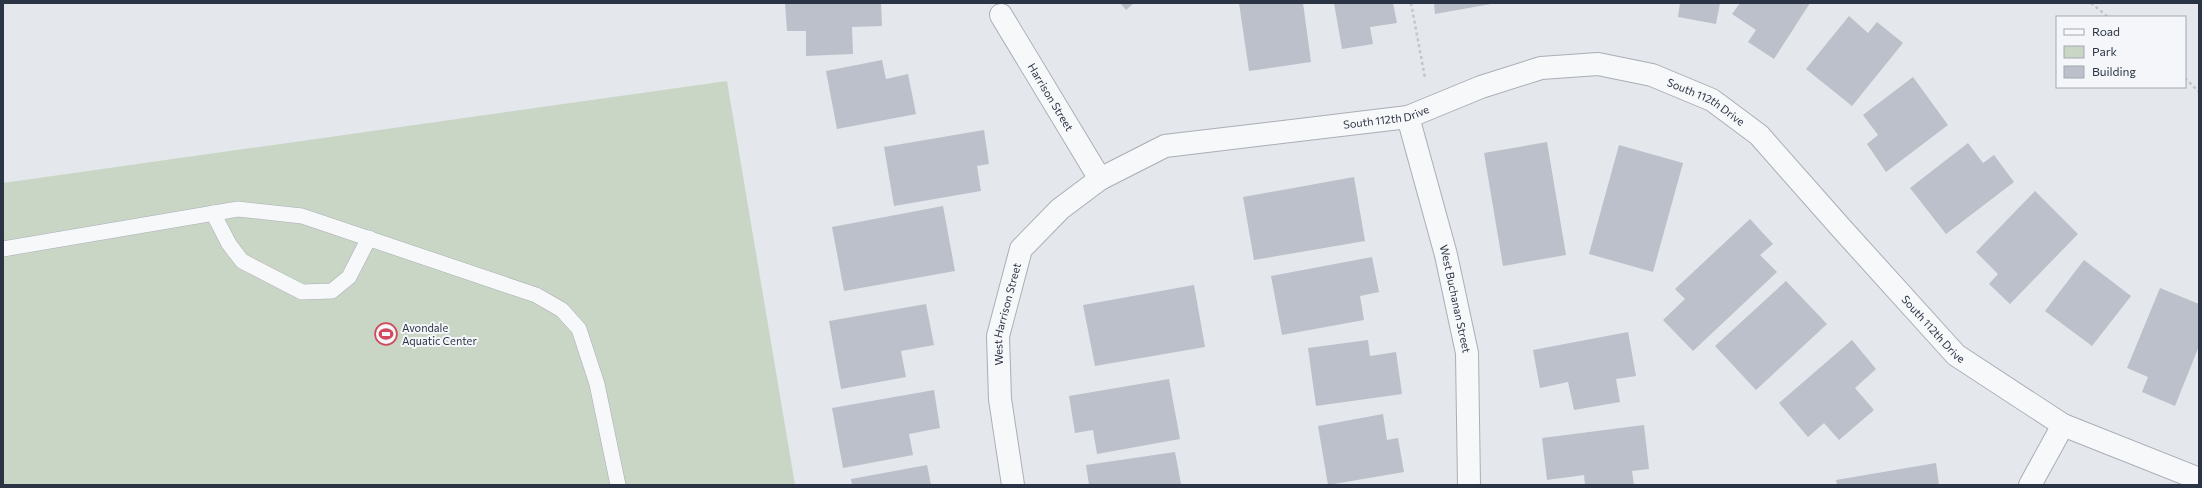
<svg xmlns="http://www.w3.org/2000/svg" width="2202" height="488" font-family="Commissioner,sans-serif">
	<style>
		.green { fill: #c9d6c5 }
		.building { fill: #bbc0ca }
		.lines { fill: none; stroke-linecap: round; stroke-linejoin: round }
		.service-casing { stroke: #a9aeb7; stroke-width: 16 }
		.minor-casing { stroke: #a9aeb7; stroke-width: 24 }
		.path { stroke: #c2c5cb; stroke-width: 2.5; stroke-dasharray: 3 3; stroke-linecap: butt }
		.service { stroke: #f7f8fa; stroke-width: 15 }
		.minor { stroke: #f7f8fa; stroke-width: 22 }
		.labels { text-anchor: middle; stroke-width: 4; stroke-linejoin: round; paint-order: stroke }
		.street-label { font-size: 11px; fill: #2b3445; stroke: #f4f6f9 }
		.poi-label { font-size: 11px; fill: #2b3445; stroke: #f4f6f9; text-anchor: start }
	</style>
	<rect width="100%" height="100%" fill="#e4e7ec"/>
	<path class="green" d="M727,81l68,404h-792v-302z"/>
	<g class="building">
		<path d="M785,3h96l1,23 -30,1 1,27 -47,2v-25h-19z"/>
		<path d="M1120,3h14l-8,7z"/>
		<path d="M1239,3h64l8,59 -62,9z"/>
		<path d="M1334,3h59l4,20 -27,4 3,17 -31,5z"/>
		<path d="M1434,3h57v1l-56,10z"/>
		<path d="M1680,3h40l-4,21 -38,-7z"/>
		<path d="M1740,3h70l-36,56 -26,-17 8,-12 -24,-16z"/>
		<path d="M1849,16l19,17 9,-11 26,21 -51,63 -46,-37z"/>
		<path d="M882,60l4,19 22,-5 8,40 -79,15 -11,-58z"/>
		<path d="M1913,77l35,48 -62,47 -19,-28 11,-9 -15,-20z"/>
		<path d="M984,130l5,34 -12,2 4,25 -87,15 -10,-59z"/>
		<path d="M1547,142l19,113 -63,11 -19,-113z"/>
		<path d="M1968,143l15,20 11,-8 20,27 -68,52 -36,-46z"/>
		<path d="M1619,145l64,18 -30,109 -64,-18z"/>
		<path d="M1354,177l11,64 -111,19 -11,-63z"/>
		<path d="M2035,191l43,43 -68,70 -21,-20 9,-10 -22,-22z"/>
		<path d="M943,206l12,65 -111,20 -12,-64z"/>
		<path d="M1750,219l23,25 -13,11 17,17 -84,79 -30,-31 22,-21 -10,-10z"/>
		<path d="M1372,257l7,35 -19,4 4,24 -82,15 -11,-59z"/>
		<path d="M2084,260l47,36 -39,50 -47,-35z"/>
		<path d="M1786,281l41,43 -71,66 -41,-44z"/>
		<path d="M1194,285l11,62 -110,19 -12,-61z"/>
		<path d="M2160,288l39,16v42l-24,60 -33,-14 6,-15 -21,-9z"/>
		<path d="M926,304l8,41 -33,6 5,26 -65,12 -12,-68z"/>
		<path d="M1628,332l8,44 -20,3 4,23 -46,8 -6,-28 -28,6 -7,-38z"/>
		<path d="M1368,340l2,16 26,-4 6,42 -86,12 -8,-58z"/>
		<path d="M1852,340l24,29 -21,19 19,22 -35,30 -15,-17 -16,14 -29,-34z"/>
		<path d="M1169,379l11,60 -83,15 -4,-24 -18,3 -6,-37z"/>
		<path d="M934,390l6,38 -31,6 4,21 -70,13 -11,-60z"/>
		<path d="M1383,414l4,26 11,-2 6,34 -76,13 -10,-59z"/>
		<path d="M1644,425l5,44 -17,2 2,14h-49l-1,-10 -37,5 -5,-42z"/>
		<path d="M1175,452l6,32 -92,1 -3,-20z"/>
		<path d="M1936,463l3,22h-102l-1,-5z"/>
		<path d="M927,465l4,20h-79l-1,-6z"/>
	</g>
	<g class="lines">
		<g class="service-casing">
			<g id="service">
				<path d="M213,213l16,31 13,17 60,31 30,-1 17,-14 20,-39"/>
				<path d="M3,249l235,-40 64,7 234,79 26,15 17,19 18,55 21,101"/>
			</g>
		</g>
		<g class="minor-casing">
			<g id="minor">
				<path id="s1" d="M1001,15l99,164"/>
				<path id="s2" d="M1408,117l38,138 21,98 2,132"/>
				<path id="s3" d="M1013,485l-13,-86 -2,-63 23,-87 39,-40 40,-30 65,-33 243,-29 73,-30 60,-19 57,-4 54,11 60,25 47,35 83,94 114,126 107,70 136,54"/>
				<path d="M2030,485l33,-60"/>
			</g>
		</g>
		<g class="path">
			<path d="M1411,3l14,75"/>
			<path d="M2091,3l17,14"/>
			<path d="M2185,78l14,14"/>
		</g>
		<use href="#service" class="service"/>
		<use href="#minor" class="minor"/>
	</g>
	<defs>
		<g id="stadium-ring" transform="scale(1.15)"><circle r="9.5" fill="#f4f6f9" stroke="#d1495b" stroke-width="1.5"/><path d="M0-5a6.5 5 0 1 0 0 10a6.5 5 0 1 0 0-10ZM-3.5-1.8h7v3.6h-7Z" fill="#d1495b"/></g>
	</defs>
	<g fill-rule="evenodd">
		<use href="#stadium-ring" x="386" y="334"/>
	</g>
	<g class="labels">
		<g class="street-label">
			<text dy="4" stroke="none"><textPath href="#s1" startOffset="96">Harrison Street</textPath></text>
			<text dy="4" stroke="none"><textPath href="#s3" startOffset="978">South 112th Drive</textPath></text>
			<text dy="4" stroke="none"><textPath href="#s3" startOffset="642">South 112th Drive</textPath></text>
			<text dy="4" stroke="none"><textPath href="#s2" startOffset="188">West Buchanan Street</textPath></text>
			<text dy="4" stroke="none"><textPath href="#s3" startOffset="173">West Harrison Street</textPath></text>
			<text dy="4" stroke="none"><textPath href="#s3" startOffset="1302">South 112th Drive</textPath></text>
		</g>
		<g class="poi-label">
			<text x="402" y="332">Avondale<tspan x="402" dy="13">Aquatic Center</tspan></text>
		</g>
	</g>
	<rect width="2202" height="488" fill="none" stroke="#2b3445" stroke-width="8"/>
	<rect x="2056" y="16" width="130" height="72" fill="#f4f6f9" stroke="#a4a8b1"/>
	<rect x="2064" y="29" width="20" height="6" fill="#f7f8fa" stroke="#a4a8b1"/>
	<text x="2092" y="36" font-size="12" fill="#2b3445">Road</text>
	<rect x="2064" y="46" width="20" height="12" fill="#c9d6c5" stroke="#a4a8b1"/>
	<text x="2092" y="56" font-size="12" fill="#2b3445">Park</text>
	<rect x="2064" y="66" width="20" height="12" fill="#bbc0ca" stroke="#a4a8b1"/>
	<text x="2092" y="76" font-size="12" fill="#2b3445">Building</text>
</svg>
